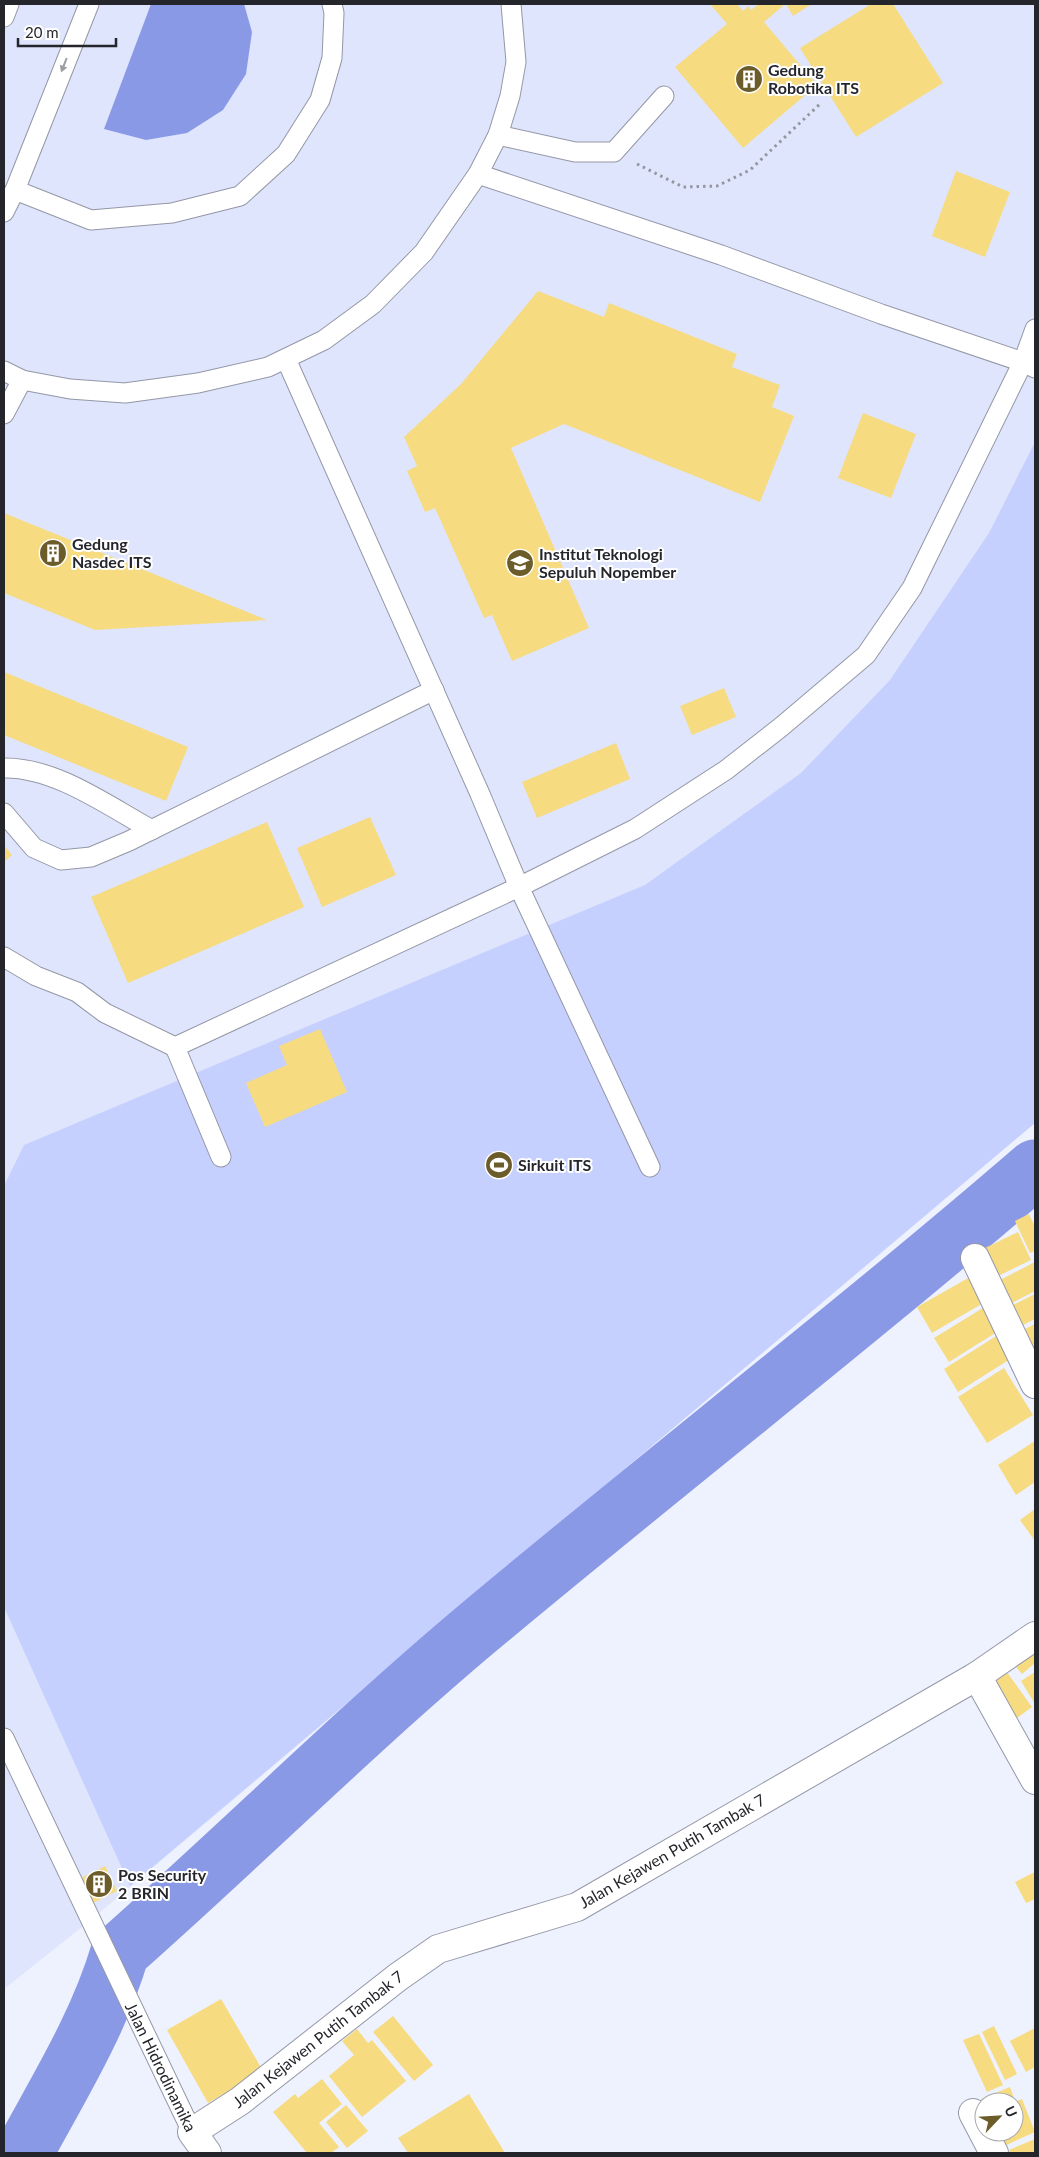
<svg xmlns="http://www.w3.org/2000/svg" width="1039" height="2157" font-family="Lato,sans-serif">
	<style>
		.built { fill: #dfe5fc }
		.green { fill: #c6d0fe }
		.water { fill: #8a99e6 }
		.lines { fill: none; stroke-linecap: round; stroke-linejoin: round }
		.river { stroke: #8a99e6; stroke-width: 59 }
		.building { fill: #f7db81 }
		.service-casing { stroke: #9497a6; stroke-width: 21 }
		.minor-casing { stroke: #9497a6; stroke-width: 30 }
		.path { stroke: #9496a0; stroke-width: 3; stroke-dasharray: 2.5 4; stroke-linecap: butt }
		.service { stroke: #fff; stroke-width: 19 }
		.minor { stroke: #fff; stroke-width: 28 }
		.oneway { fill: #9d9da0 }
		.labels { text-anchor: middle; stroke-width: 4; stroke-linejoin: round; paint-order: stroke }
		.poi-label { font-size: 16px; font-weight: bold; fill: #25262c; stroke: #fff; text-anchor: start }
		.street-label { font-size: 16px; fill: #25262c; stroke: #fff }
	</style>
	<rect width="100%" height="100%" fill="#eef1fe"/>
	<path class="built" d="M4,4h1031v1119l-943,796 -88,70z"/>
	<path class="green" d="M1035,442v681l-905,763 -126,-279v-421l20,-41 621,-260 156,-112 89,-93 99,-147z"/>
	<path class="water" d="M151,4h93l8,28 -6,42 -23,36 -36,23 -41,7 -42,-11z"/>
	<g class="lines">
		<path class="river" d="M20,2153l9,-10c34,-62 71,-123 91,-191 121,-107 235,-221 359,-325 184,-154 374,-301 556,-458"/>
	</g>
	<g class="building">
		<path d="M710,4h27l6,7 5,-5 3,4 8,-6h23l1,2 -19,16 53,63 -74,63 -68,-81 52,-43z"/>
		<path d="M786,4h26l-19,12z"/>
		<path d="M871,4h22l50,79 -87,54 -56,-89z"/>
		<path d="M956,171l54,21 -25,65 -53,-21z"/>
		<path d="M538,291l66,26 5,-14 128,51 -5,13 48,18 -8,22 22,9 -34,86 -196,-78 -53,24 78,180 -77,33 -20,-46 -8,3 -49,-110 -10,4 -18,-41 10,-5 -13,-29 57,-53z"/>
		<path d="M863,413l53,21 -25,64 -53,-20z"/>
		<path d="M4,513l263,107 -172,10 -91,-37z"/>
		<path d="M4,672l184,75 -22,54 -162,-66z"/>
		<path d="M724,688l12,29 -44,18 -12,-29z"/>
		<path d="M616,743l14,36 -93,39 -15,-36z"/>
		<path d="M370,817l26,58 -74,32 -25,-59z"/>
		<path d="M267,822l37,85 -176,76 -37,-86z"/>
		<path d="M4,845l8,10 -8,7z"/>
		<path d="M320,1029l27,63 -82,35 -19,-44 41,-18 -8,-19z"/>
		<path d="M1029,1214l6,13v24l-5,2 -15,-32z"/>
		<path d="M1018,1232l13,28 -35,17 -13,-28z"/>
		<path d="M1035,1262v29l-25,13 -12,-23z"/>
		<path d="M970,1277l15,25 -53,31 -15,-26z"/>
		<path d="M1035,1294v25l-12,6 -10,-20z"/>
		<path d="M986,1306l14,24 -51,32 -15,-24z"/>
		<path d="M1035,1324v29l-12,-23z"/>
		<path d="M1001,1333l14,23 -57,36 -14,-23z"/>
		<path d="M1004,1368l29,47 -46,28 -29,-46z"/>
		<path d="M1035,1441v41l-19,13 -18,-30z"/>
		<path d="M1035,1509v32l-15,-21z"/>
		<path d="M1035,1642v21l-13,11 -11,-13z"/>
		<path d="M1004,1668l28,39 -15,11 -28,-39z"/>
		<path d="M1035,1672v32l-14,-23z"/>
		<path d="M105,1866l12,25 -24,12 -12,-25z"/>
		<path d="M1035,1872v27l-9,4 -11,-21z"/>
		<path d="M221,1999l42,72 -55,32 -41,-73z"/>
		<path d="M393,2016l40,49 -19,16 -41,-49z"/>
		<path d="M994,2026l23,48 -12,6 -23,-48z"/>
		<path d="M1035,2028v39l-9,5 -16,-31z"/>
		<path d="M357,2029l11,14 4,-3 34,41 -44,36 -33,-41 25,-21 -12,-14z"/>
		<path d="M979,2034l24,51 -16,7 -24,-52z"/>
		<path d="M322,2079l20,25 -23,19 20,24 -8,6h-24l-34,-41 22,-18 3,4z"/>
		<path d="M1010,2087l4,11 -10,4h-20v4l-3,-7z"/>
		<path d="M469,2094l36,59h-97l-10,-15z"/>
		<path d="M1022,2099l13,33 -40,18 -8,-18h27v-30z"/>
		<path d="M346,2105l22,26 -21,17 -21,-26z"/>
		<path d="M1035,2139v14h-25l-1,-3z"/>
	</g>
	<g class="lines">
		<g class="service-casing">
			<g id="service">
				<path d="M4,17l5,-13"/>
				<path d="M498,135l77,17h39l50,-56"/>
				<path d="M478,174l243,81 160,59 142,48 12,6"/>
				<path d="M15,190l76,30 81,-7 68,-17 46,-42 34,-54 12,-42 2,-45 -2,-9"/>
				<path d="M4,212l11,-22 74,-186"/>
				<path d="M286,359l194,435 39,93 131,280"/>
				<path d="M4,371l18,9 48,9 55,4 73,-10 70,-16 56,-27 49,-36 51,-52 54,-78 20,-39 12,-39 6,-34 -5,-58"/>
				<path d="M4,414l18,-34"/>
				<path d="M4,768c51,-1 104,38 148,62"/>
				<path d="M4,813l30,35 27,12 30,-3 38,-16 305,-151"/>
				<path d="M4,957l32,19 41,16 28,21 70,34 344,-160 116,-58 91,-59 55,-43 85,-72 46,-67 111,-226 12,-33"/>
				<path d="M175,1047l46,110"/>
				<path d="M4,1738l188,394"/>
			</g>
		</g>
		<g class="minor-casing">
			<g id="minor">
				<path d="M975,1258l60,126"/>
				<path d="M977,1676l58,104"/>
				<path d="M973,2113l21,40"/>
				<path d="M207,2153l-15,-21 48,-31 158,-124 40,-28 139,-42 400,-231 58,-40"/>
			</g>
		</g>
		<path class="path" d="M637,164l46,23 34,-1 33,-16 71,-67"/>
		<use href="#service" class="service"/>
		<use href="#minor" class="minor"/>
	</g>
	<defs><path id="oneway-solid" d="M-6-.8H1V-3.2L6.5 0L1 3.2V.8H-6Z" transform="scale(1.25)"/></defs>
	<use class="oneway" href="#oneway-solid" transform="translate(64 65) rotate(111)"/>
	<defs>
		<g id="building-disc" transform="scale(1.4375)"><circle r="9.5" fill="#6b5c2a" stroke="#fff"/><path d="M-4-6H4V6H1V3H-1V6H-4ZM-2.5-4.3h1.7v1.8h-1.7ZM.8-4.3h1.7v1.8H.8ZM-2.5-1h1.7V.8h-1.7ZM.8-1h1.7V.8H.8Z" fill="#fff"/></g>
		<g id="university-disc" transform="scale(1.4375)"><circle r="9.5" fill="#6b5c2a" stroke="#fff"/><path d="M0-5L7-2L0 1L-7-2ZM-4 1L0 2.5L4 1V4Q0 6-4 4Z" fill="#fff"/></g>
		<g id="stadium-disc" transform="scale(1.4375)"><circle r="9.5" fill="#6b5c2a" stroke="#fff"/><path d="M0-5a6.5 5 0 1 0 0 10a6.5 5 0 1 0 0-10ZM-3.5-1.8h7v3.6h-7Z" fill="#fff"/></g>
	</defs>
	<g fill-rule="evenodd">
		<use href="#building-disc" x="749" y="79"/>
		<use href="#building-disc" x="53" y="553"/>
		<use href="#university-disc" x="520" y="563"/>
		<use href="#stadium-disc" x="499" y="1165"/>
		<use href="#building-disc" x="99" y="1884"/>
	</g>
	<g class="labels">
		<g class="poi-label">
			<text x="768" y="76">Gedung<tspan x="768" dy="18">Robotika ITS</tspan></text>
			<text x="72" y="550">Gedung<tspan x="72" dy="18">Nasdec ITS</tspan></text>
			<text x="539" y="560">Institut Teknologi<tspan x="539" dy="18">Sepuluh Nopember</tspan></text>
			<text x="518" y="1171">Sirkuit ITS</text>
			<text x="118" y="1881">Pos Security<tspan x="118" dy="18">2 BRIN</tspan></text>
		</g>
		<g class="street-label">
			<text transform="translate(672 1851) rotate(-30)" y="6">Jalan Kejawen Putih Tambak 7</text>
			<text transform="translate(318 2039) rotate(-38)" y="6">Jalan Kejawen Putih Tambak 7</text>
			<text transform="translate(161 2067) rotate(64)" y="6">Jalan Hidrodinamika</text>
		</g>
	</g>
	<rect width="1039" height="2157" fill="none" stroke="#25262c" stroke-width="10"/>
	<g transform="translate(999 2117) rotate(65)"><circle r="24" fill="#ffffff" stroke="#a8a8ab"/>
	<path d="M0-4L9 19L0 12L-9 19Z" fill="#6b5c2a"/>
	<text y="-8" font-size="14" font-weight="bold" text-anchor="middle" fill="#25262c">U</text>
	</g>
	<path d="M18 38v8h98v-8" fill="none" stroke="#25262c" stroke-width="2.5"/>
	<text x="25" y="38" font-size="15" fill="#25262c" stroke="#ffffff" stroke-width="4" paint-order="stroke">20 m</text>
</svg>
